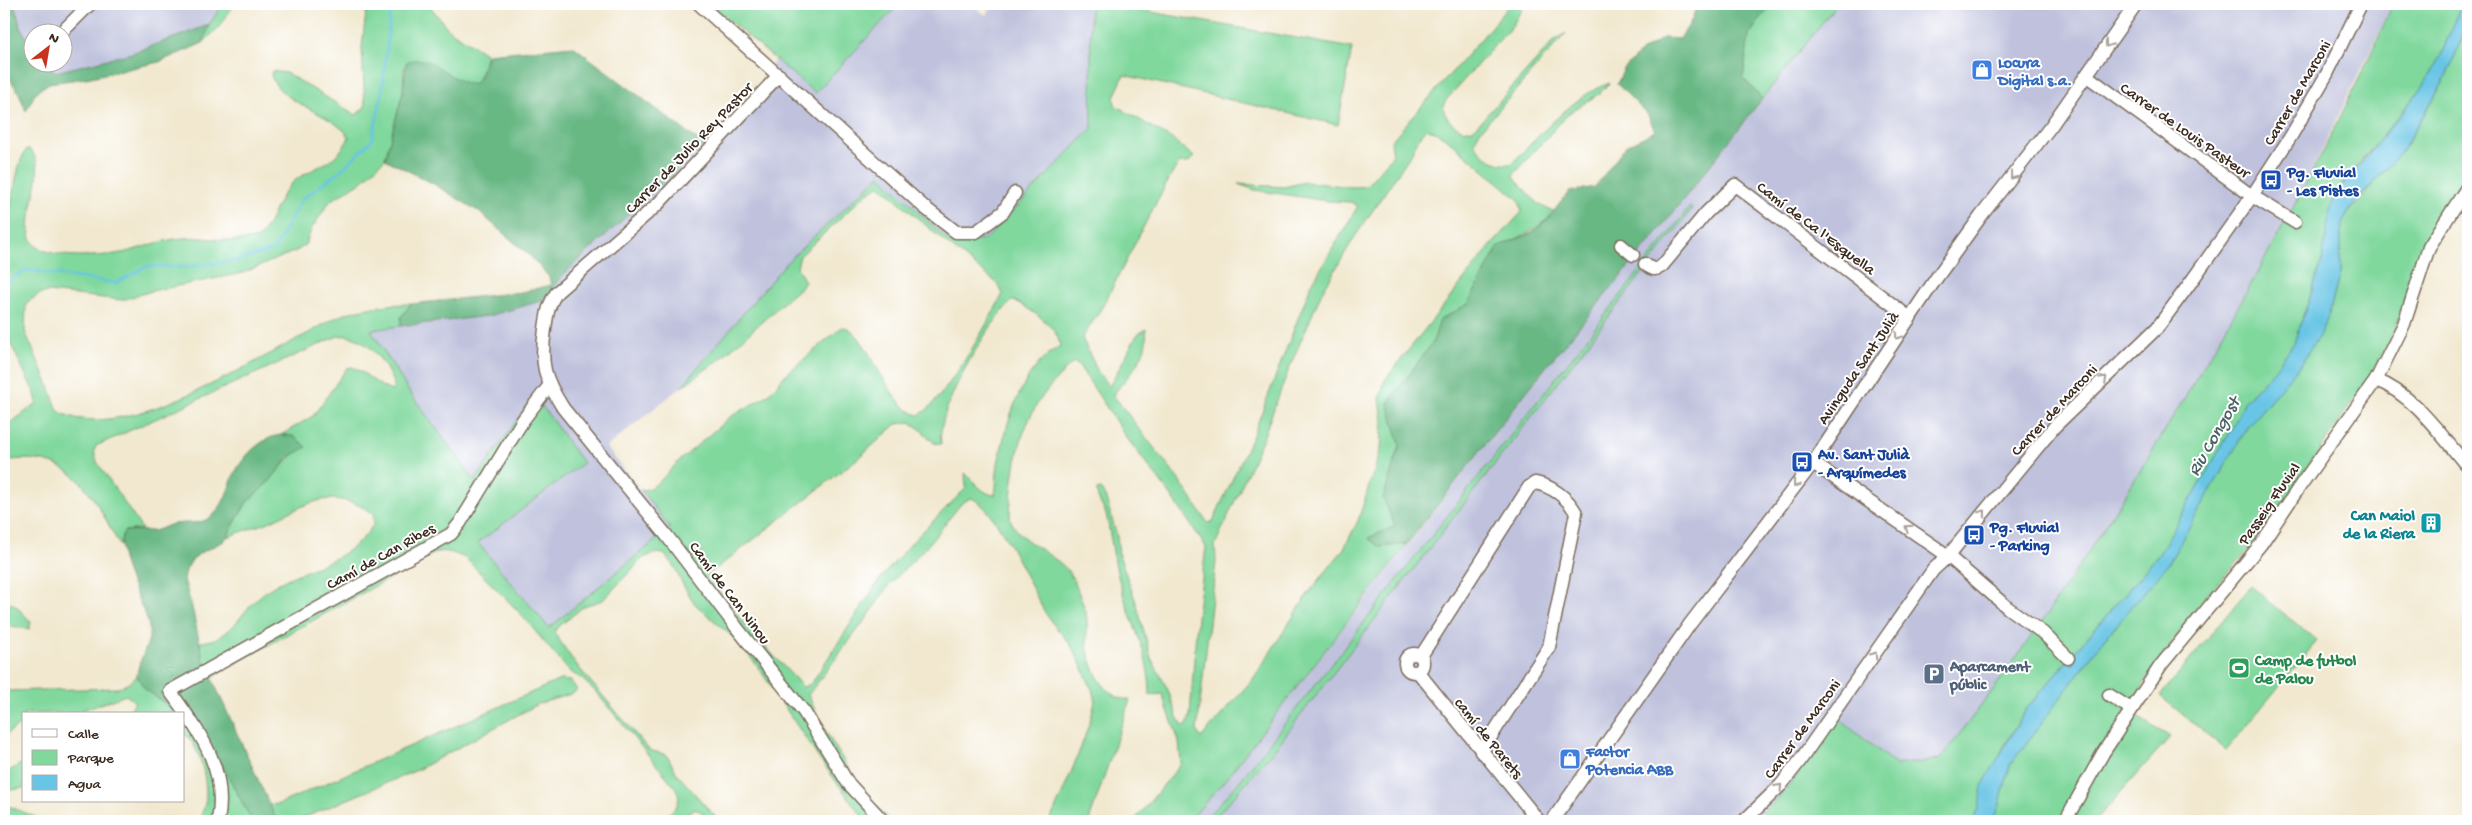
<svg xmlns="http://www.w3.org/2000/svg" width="2472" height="825" font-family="'Gochi Hand',sans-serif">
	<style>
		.industrial { fill: #c0c2dd }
		.green { fill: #80d89d; stroke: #5e815e; fill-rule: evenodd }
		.forest { fill: #68b884; stroke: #527151 }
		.water { fill: #67c5e5; stroke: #517882 }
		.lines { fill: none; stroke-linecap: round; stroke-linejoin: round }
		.stream { stroke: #67c5e5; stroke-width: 2.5 }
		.minor-casing { stroke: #7b6c5c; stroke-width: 15 }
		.minor { stroke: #fff; stroke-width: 12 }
		.oneway { stroke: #a79f9a }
		.labels { text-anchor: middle; stroke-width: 4; stroke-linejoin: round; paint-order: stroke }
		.shop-label { font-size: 16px; font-weight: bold; fill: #366cbe; stroke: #fff; text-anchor: start }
		.street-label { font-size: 16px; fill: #3b2a1e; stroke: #fff }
		.transit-label { font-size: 16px; font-weight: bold; fill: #164399; stroke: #fff; text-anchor: start }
		.culture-label { font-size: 16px; font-weight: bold; fill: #0d838f; stroke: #fff; text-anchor: end }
		.leisure-label { font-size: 16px; font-weight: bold; fill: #27864d; stroke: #fff; text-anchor: start }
		.service-label { font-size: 16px; font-weight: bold; fill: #4e5e75; stroke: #fff; text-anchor: start }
		.water-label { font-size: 18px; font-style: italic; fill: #4a6064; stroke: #fff }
	</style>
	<rect width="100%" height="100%" fill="#fff"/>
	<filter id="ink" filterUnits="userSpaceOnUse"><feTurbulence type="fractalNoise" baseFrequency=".02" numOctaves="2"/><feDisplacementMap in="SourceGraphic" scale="10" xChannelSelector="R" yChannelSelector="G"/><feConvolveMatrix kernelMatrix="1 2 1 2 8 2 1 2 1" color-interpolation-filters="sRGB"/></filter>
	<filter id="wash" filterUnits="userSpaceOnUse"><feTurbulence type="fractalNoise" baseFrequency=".0096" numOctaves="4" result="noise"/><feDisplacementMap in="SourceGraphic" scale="20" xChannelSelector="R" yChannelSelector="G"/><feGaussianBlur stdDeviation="1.12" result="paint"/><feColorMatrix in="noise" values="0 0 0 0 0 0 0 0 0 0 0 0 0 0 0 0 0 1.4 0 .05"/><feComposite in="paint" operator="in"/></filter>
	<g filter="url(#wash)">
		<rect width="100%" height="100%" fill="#f1e8cf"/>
		<g class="industrial">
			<path d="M14,4h209l-14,21 -77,28 -76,19 -9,-9 15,-1v-30h-30v15l-10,-17z"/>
			<path d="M899,4h70l17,11 7,-11h97l2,124 -106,111 -36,2 -70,-66 -94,88 -105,124 -75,60 64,81 -121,100 -71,-85 105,-80 -108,18 -65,-88 -39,-63 118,-14 52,-15 24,-28 139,-128 65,-69 5,-17 41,33z"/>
			<path d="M1837,4h556l-94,193 -63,115 -94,158 -98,149 -68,95 -87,107h-677l58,-66 422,-546 -2,-2 -455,580 -32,34h-14l36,-41 320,-412 116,-140z"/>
		</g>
		<g class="green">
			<path d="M223,4h11l-13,21 -18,18 6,-18z"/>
			<path d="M367,4h61l21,26 38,24 -10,29 -11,1 -62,-17 -1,25 -18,67 -24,23 -31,19 -18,27 -7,17 -7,5 -55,23 -91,18 -30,9 -74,-8 -8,2 -14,9 -1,29 22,49 11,30c58,36 191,-47 245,-75 14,-7 29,-18 44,-23 22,-6 41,-9 64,-9l-10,13v9l-30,4 39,63 65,88 59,-86 49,68 -105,80 71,85 121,-100 -29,-38 8,-1 10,-7 19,-20 52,-45 38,-22 17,-20 57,-48c24,-2 45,83 77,88 23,-10 71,-96 84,-121l-6,-11 -52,-41 -65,-57 -14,9 -66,62 -3,11 8,15 -2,3 -84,75 -38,27 105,-124 94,-88 69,66 37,-2 106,-111 -2,-124h44v5l218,39 -14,77 -214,-50 -10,22 1,8 60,36 19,16 -6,6h-8l-5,6c-27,46 -49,94 -74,140 -6,10 -13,19 -19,29l16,34 11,15 28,-52 9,-6c4,27 -18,46 -33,66l66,85 29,43 5,-2 40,-86 58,-150 47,-79 -7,-4 -23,-1 -73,-11 -17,-6 46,3 21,-5 48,5 13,-1 27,-31 -2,-14 85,-96 34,-41h15l-13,22 -65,73 -4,7c1,14 16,26 30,24l82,-90 11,-7 -86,98 -6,11c5,12 25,27 38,21 27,-26 62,-69 98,-80l-10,10 -31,20 -54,60 -1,4c9,11 26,33 41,34 -16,19 -34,26 -56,35l-31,58 -28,16 -7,22 -45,61 12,42 -16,53 11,28 -27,12 12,9 27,-3 -182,236 -36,41h-55l47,-57 -2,-23 -17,-47 -12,1c0,-37 -16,-67 -27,-101 -8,-24 -11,-51 -16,-76 -2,-10 -11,-18 -10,-28l4,-1 5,10 11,37 2,19 17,47 15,56 17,32 9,27 7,10 3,-2 3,-9 7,-98 9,-71 -36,-53 -44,-57 -48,-73 -4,-2c-7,5 -11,11 -17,17 -37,37 -45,88 -47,139 6,23 44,35 58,53 8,10 11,25 16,35 5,12 2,26 3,38 3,23 17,55 43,56l-41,121h-40c10,-16 49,-111 46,-125 -8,-17 -15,-36 -25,-52 -8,-10 -17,-19 -24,-30 -14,-22 -51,-112 -76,-116l-10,7 -31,39 -41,42 -19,29 -61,80 18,37 36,58 28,31h-24l-46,-61 -64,-96 -20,-24 -41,-36 -12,-19 -10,-21 -9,-10 -8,-1 -13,5 -40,42 -19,6 -27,22 -3,4 20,30 75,88 18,5 10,19 42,47h-9l-10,-10 -6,-2 -18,12h-21c15,-7 31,-16 20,-34l-80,-96 -13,-12 -13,-8 -51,-60 -53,-53c-10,-4 -19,-9 -30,-5l-210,116 -12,9 -10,-19 -3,-17c32,-2 38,-27 59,-45 36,-32 85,-27 115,-73l-1,-11c-43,-26 -61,-11 -102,8 -14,6 -29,10 -44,16l20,-35 50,-51 -10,-16h-6l32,-19 34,-48 5,-1c15,6 25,19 40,24l2,-5c-7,-22 -29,-54 -56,-50l-242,110 -2,5 3,11 45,67 -17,2 -3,4 -2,11c-29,-54 -46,-96 -116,-85v-37l8,-2 25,-19 -2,-9 -31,-64v-113c13,-20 9,-46 22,-67l3,-1c23,20 -9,67 3,92 10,20 75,16 94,11 20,-5 38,-13 59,-14 24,-2 49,7 73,0 15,-15 18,-38 32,-53 19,-19 46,-18 59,-48 -16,-25 -69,-32 -78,-62l1,-4 14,2 70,42 9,-8 -3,-60zM1427,128l19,10 73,62 3,12 -33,36 -104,132 -5,18 3,22 -2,29 -23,72 -15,29 -35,44 -55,85 -52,59 -4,-7 19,-170 -1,-16 48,-107 25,-67 33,-77 33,-56 57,-84 10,-20zM1013,300c16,9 45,25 47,46 -40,24 -53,75 -62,118 -2,10 -1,21 -3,31 -12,0 -22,-15 -30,-22l1,15 -52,52 -34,39 -69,105 -8,3 -58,-62 -37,-50 149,-116 40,-35 13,-2 10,7 14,14 7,1c-6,-34 47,-121 72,-144z"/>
			<path d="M722,4h177l-84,89 -103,-87z"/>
			<path d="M1771,4h66l-75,95 -19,-21 6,-43z"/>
			<path d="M2393,4h68l-19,49 -18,32 -80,97 -12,20 -10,59 -28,82 -19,26 -30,31 -12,27 -74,127 -132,154 -24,40 -30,73h-218l35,-36 48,-67 58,47 43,-5c96,-120 179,-250 258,-383 71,-120 140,-244 196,-373z"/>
			<path d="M2468,22v151l-41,65 -11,23 -20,66 -25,48 -117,170 -52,55 -76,110 44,27 -75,84h-103l7,-14 11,-42 89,-119 69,-82 80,-138 53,-62 18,-28 10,-22 11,-42v-36l5,-19 62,-73 40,-68z"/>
			<path d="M1690,207l2,2 -422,546 -58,66h-9l32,-34z"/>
			<path d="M2251,586l66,55 -91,109 -66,-54z"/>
			<path d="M4,599l12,7 15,16 -2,7 -25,-4z"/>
			<path d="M137,676l8,13 35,25h-53l8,-12 -9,-7 -49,17 -53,2v8l-20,14v-45l114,-3 11,-5z"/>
			<path d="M560,680l11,1 6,9 -3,3 -36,11 -121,66 -121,51h-19l-10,-16 12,-1z"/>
			<path d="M184,717l17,25 20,21 31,58h-55c4,-5 7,-11 8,-18 4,-18 -5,-59 -21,-69z"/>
			<path d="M24,762v26l-20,3v-17z"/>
			<path d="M4,804l41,17h-41z"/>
		</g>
		<g class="forest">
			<path d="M4,4h10l8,26 10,17v15l15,1 9,9 76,-19 77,-28 -6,18 -44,19 -73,16 -37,5 -13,9 -10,19 -7,-18 -15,-23z"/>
			<path d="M1697,4h74l-22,31 -6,43 19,21 -101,129 -116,140 -138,176 -27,3 -12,-9 27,-12 -12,-28 17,-53 -12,-42 45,-61 7,-22 28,-16 31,-58 33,-13 14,-12 23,-29 26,-5 31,-41 29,-15 -7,-16 -31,-31 7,-15 17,-17 22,-14 17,1 12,-19z"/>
			<path d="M573,46l131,99 -139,128 -24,28 -52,15 -88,10v-9l10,-13 111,-12 29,-7 -2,-8 -19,-21 -52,-45 -46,-28 -47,-24 18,-67 3,-29c23,-15 45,22 68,21l7,-9 7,-21z"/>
			<path d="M281,435l12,1 14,11 -18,10 -19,24 -23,21 -23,39 -24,12 -8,7 -6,10 -2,10 8,27 11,52 74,162h-25l-31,-58 -20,-21 -21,-28 -35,-25 -8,-13c1,-19 17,-33 11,-53 -6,-21 -38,-73 -23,-92 10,-1 17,0 27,0 6,0 12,-4 18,-6 14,-4 29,1 41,-8 12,-9 17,-27 22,-40 8,-19 28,-40 48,-42z"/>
		</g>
		<path class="water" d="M2461,4h7v18l-21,54 -45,75 -47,52 -10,14 -5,19v36l-11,42 -10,22 -18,28 -53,62 -80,138 -69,82 -89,119 -11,42 -7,14h-19l6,-15 3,-20 45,-78 132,-154 74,-127 12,-27 30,-31 19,-26 28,-81 7,-47 4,-17 91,-113 18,-32z"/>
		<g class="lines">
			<path class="stream" d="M4,284l22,-14 90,13 31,-17 36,1 52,-6 39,-11 27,-50 39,-29 32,-31 10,-46 9,-90"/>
		</g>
	</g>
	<g filter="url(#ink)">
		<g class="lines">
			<g class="minor-casing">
				<g id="minor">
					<path d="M699,4l225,203 32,25h20l27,-20 12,-19"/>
					<path d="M62,32l28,-28"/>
					<path d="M779,75l-122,130 -100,87c-9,12 -10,23 -12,37 -5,35 -1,49 18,79l104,128 70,92 67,84 44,71 35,38"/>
					<path d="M2087,76l165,120 43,26"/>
					<path d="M1621,245l12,10"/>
					<path d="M1645,264c6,5 10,7 17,2l44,-53 29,-28 175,133"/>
					<path d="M2376,380c39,15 66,57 92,87"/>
					<path d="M1813,463l135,93 60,52 35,25 25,25"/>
					<circle cx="1414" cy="663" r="9"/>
					<path d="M1421,656l108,-169 6,-4c17,3 33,15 41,30l-27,134 -68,105"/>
					<path d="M1418,672l121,149"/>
					<path d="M2109,695l22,14"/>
					<path d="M218,821c10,-53 -19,-89 -48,-130l281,-157 9,-11 63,-103 26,-34"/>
					<path d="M1552,821l138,-197 123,-161 122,-183 46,-64 70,-90 85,-122"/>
					<path d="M1744,821l37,-36 18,-23 134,-192 15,-14 107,-130 102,-98 31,-42 64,-90 39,-60 36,-62 34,-70"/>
					<path d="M2065,821l38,-68 58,-88 100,-121 39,-58 76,-106 28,-56 25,-77 39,-61"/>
				</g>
			</g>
			<use href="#minor" class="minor"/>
		</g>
		<defs><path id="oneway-chevron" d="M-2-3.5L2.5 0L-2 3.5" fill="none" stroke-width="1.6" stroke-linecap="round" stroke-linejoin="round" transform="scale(1.25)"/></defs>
		<g class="oneway">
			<use href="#oneway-chevron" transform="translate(2108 44) rotate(124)"/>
			<use href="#oneway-chevron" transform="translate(2013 176) rotate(128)"/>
			<use href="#oneway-chevron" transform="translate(1898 336) rotate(124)"/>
			<use href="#oneway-chevron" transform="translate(2104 379) rotate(-44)"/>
			<use href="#oneway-chevron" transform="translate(1796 484) rotate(127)"/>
			<use href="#oneway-chevron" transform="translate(1983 513) rotate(-51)"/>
			<use href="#oneway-chevron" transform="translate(1908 528) rotate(-145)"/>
			<use href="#oneway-chevron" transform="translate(1874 655) rotate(-55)"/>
			<use href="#oneway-chevron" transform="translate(1779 787) rotate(-48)"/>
		</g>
	</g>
	<defs>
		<g id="shop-square" transform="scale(1.125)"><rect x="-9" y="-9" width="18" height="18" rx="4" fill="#3f7fe0" stroke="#fff"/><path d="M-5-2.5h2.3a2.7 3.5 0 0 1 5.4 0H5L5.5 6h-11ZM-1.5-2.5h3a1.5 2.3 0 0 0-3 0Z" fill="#fff"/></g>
		<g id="bus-square" transform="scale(1.125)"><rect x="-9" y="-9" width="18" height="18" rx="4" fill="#1a4fb4" stroke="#fff"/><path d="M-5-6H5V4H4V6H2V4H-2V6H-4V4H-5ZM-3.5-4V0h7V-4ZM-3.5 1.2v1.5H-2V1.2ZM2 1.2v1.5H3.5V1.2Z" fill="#fff"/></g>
		<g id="building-square" transform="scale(1.125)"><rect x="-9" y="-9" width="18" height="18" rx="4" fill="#0f9aa8" stroke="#fff"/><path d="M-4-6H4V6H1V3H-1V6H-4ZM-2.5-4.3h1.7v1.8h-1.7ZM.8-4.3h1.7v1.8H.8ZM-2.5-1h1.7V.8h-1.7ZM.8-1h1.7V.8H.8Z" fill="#fff"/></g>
		<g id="stadium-square" transform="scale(1.125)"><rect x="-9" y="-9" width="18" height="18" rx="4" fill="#2e9e5b" stroke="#fff"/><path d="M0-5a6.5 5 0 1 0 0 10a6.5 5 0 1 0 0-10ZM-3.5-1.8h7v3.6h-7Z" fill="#fff"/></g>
		<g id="parking-square" transform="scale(1.125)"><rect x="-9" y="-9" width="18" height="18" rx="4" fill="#5c6f8a" stroke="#fff"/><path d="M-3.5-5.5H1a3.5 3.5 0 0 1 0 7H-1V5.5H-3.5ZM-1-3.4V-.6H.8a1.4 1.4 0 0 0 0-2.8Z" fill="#fff"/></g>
	</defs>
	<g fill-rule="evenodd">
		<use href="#shop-square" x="1982" y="70"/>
		<use href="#bus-square" x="2271" y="180"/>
		<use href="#bus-square" x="1802" y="462"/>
		<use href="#building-square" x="2431" y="523"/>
		<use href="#bus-square" x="1974" y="535"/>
		<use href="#stadium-square" x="2239" y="668"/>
		<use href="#parking-square" x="1934" y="674"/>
		<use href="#shop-square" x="1570" y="759"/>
	</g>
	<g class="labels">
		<g class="shop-label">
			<text x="1998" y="67">Locura<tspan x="1998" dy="18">Digital s.a.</tspan></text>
			<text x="1586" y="756">Factor<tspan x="1586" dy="18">Potencia ABB</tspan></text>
		</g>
		<g class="street-label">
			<text transform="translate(2296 92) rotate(-60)" y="6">Carrer de Marconi</text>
			<text transform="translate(2186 129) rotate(35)" y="6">Carrer de Louis Pasteur</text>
			<text transform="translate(688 147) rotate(-46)" y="6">Carrer de Julio Rey Pastor</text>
			<text transform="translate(1817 227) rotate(37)" y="6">Camí de Ca l'Esquella</text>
			<text transform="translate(1857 367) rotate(-56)" y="6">Avinguda Sant Julià</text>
			<text transform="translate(2053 409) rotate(-47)" y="6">Carrer de Marconi</text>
			<text transform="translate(2268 503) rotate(-55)" y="6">Passeig Fluvial</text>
			<text transform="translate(380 555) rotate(-29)" y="6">Camí de Can Ribes</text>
			<text transform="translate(731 592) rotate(53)" y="6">Camí de Can Ninou</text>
			<text transform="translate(1801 728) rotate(-54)" y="6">Carrer de Marconi</text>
			<text transform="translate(1490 737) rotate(51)" y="6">camí de Parets</text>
		</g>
		<g class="transit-label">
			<text x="2287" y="177">Pg. Fluvial<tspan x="2287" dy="18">- Les Pistes</tspan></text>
			<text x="1818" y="459">Av. Sant Julià<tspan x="1818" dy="18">- Arquímedes</tspan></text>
			<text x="1990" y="532">Pg. Fluvial<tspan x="1990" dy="18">- Parking</tspan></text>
		</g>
		<g class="culture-label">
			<text x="2415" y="520">Can Maiol<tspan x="2415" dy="18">de la Riera</tspan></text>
		</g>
		<g class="leisure-label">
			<text x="2255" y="665">Camp de futbol<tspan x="2255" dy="18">de Palou</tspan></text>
		</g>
		<g class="service-label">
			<text x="1950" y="671">Aparcament<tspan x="1950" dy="18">públic</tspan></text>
		</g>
		<g class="water-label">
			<text transform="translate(2213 436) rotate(-60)" y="6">Riu Congost</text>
		</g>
	</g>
	<rect width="2472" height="825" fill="none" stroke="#fff" stroke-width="20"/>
	<rect x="22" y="712" width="162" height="90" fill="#ffffff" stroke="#b1aaa5"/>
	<rect x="32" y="729" width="25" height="8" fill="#ffffff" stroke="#b1aaa5"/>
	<text x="68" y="738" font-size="15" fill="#3b2a1e">Calle</text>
	<rect x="32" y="750" width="25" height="15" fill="#80d89d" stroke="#b1aaa5"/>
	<text x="68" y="762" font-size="15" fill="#3b2a1e">Parque</text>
	<rect x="32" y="775" width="25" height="15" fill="#67c5e5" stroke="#b1aaa5"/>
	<text x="68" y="788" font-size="15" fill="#3b2a1e">Agua</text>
	<g transform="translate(48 48) rotate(31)"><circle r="24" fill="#ffffff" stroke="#b1aaa5"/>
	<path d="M0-4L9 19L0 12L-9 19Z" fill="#c8321e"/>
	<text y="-8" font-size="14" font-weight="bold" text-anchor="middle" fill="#3b2a1e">N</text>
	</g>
</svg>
